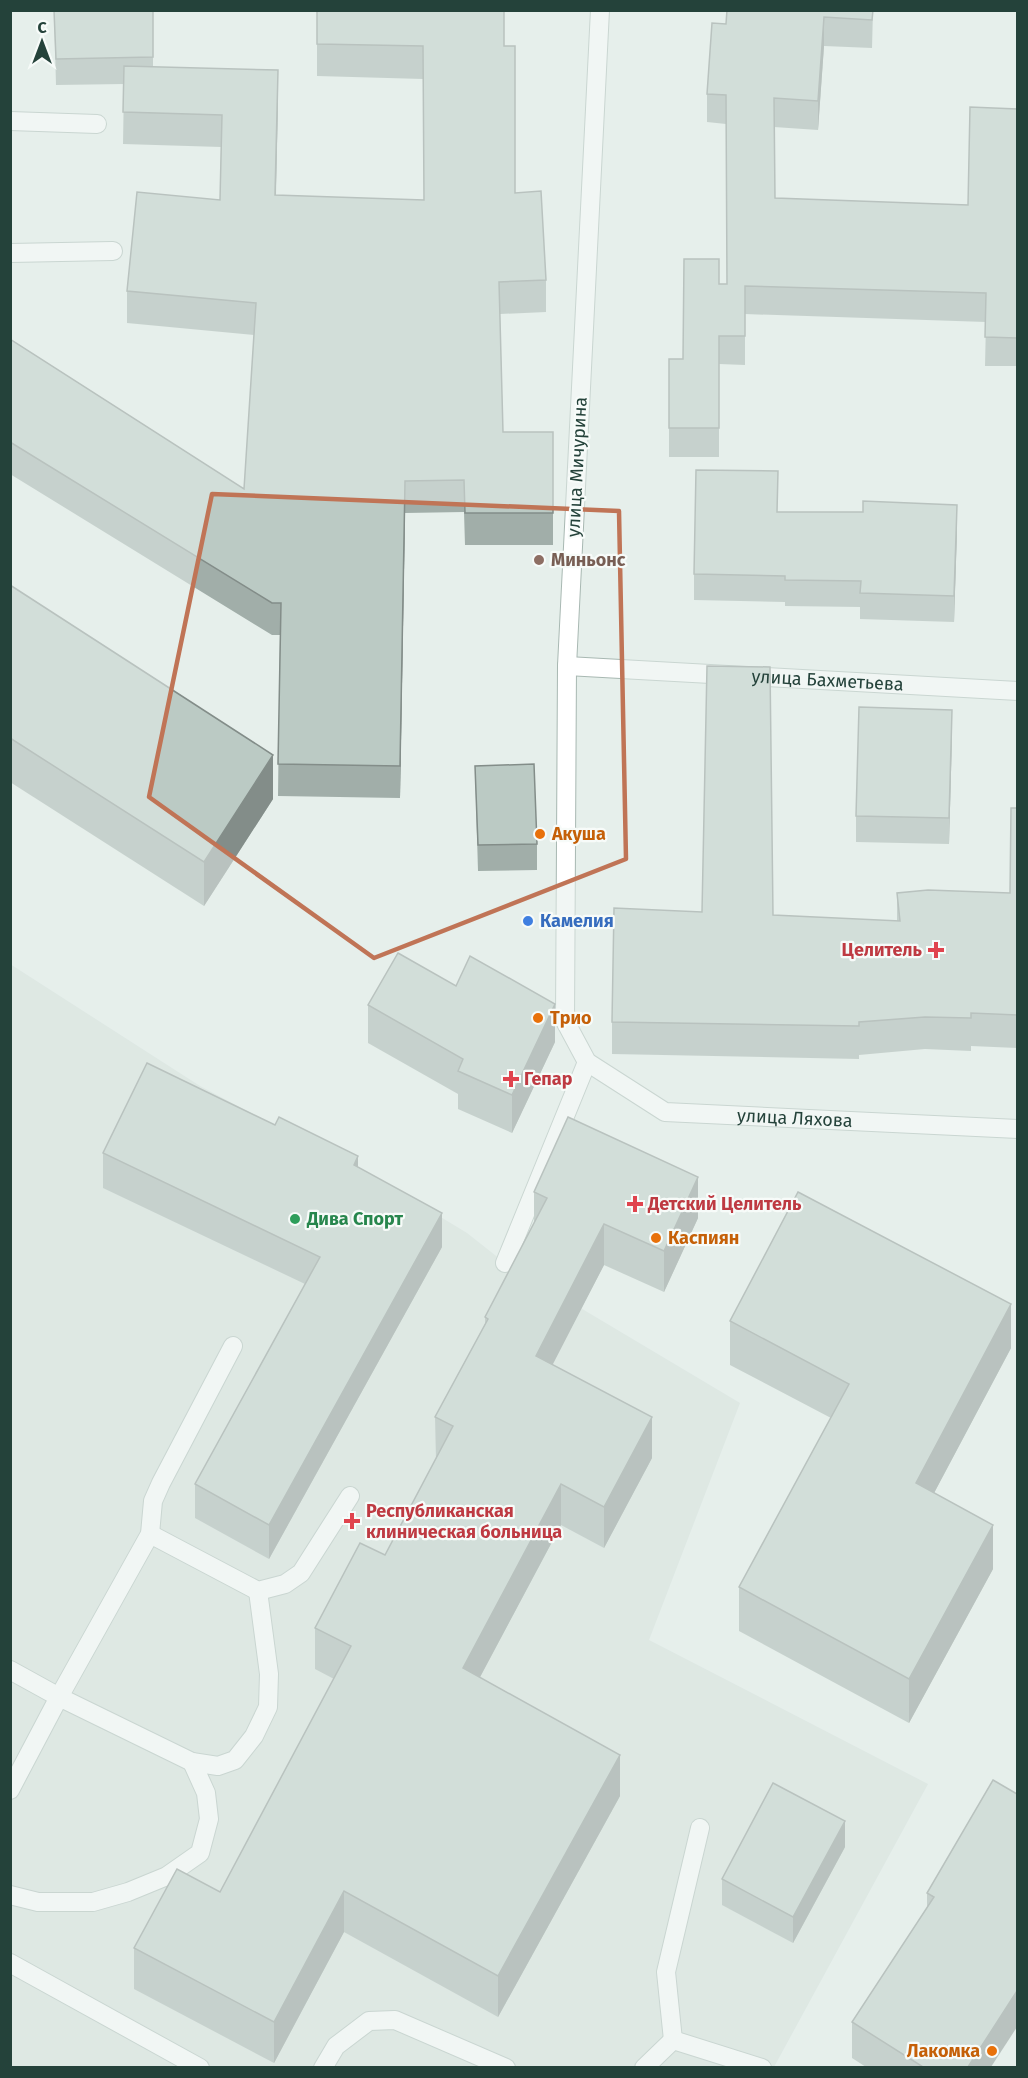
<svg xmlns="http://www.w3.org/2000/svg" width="1028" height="2078" font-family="'Fira Sans',sans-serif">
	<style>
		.built { fill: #d4dfda }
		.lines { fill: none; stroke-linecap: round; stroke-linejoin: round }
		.minor-casing { stroke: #a8b8b2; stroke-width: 20 }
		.minor { stroke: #fff; stroke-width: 18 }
		.wall { fill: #a1aea9 }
		.shaded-wall { fill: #838d89 }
		.building { fill: #bbcac4; stroke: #838d89; stroke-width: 1.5 }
		.marked { fill: none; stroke: #c07456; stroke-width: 4.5; stroke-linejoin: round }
		.education-dot { fill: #8d6e63; stroke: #f7fbf9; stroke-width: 2 }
		.food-dot { fill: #e8710a; stroke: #f7fbf9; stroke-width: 2 }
		.shop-dot { fill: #3f7fe0; stroke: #f7fbf9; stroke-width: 2 }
		.health-dot { fill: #e0444e; stroke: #f7fbf9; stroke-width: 2 }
		.leisure-dot { fill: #2e9e5b; stroke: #f7fbf9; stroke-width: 2 }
		.labels { text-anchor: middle; stroke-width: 4.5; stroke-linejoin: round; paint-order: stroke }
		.street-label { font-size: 18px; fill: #24423a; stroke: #f7fbf9 }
		.education-label { font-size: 18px; font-weight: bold; fill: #785e54; stroke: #f7fbf9; text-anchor: start }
		.food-label { font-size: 18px; font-weight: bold; fill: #c56008; stroke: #f7fbf9; text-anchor: start }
		.shop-label { font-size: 18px; font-weight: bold; fill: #366cbe; stroke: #f7fbf9; text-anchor: start }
		.health-label { font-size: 18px; font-weight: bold; fill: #be3a42; stroke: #f7fbf9; text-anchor: start }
		.leisure-label { font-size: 18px; font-weight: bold; fill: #27864d; stroke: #f7fbf9; text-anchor: start }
	</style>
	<rect width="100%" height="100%" fill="#e6efeb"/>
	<path class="built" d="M10,964l190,122 186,98 81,49 38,30 235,140 -91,237 279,144 -154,283h-763z"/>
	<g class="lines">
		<g class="minor-casing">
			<g id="minor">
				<path id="s1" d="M600,10l-33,656 -2,355 22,41 78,50 353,17"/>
				<path d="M10,121l87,3"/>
				<path d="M10,253l103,-2"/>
				<path id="s2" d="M567,666l451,25"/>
				<path d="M505,1263l82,-201"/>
				<path d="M150,1534l108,57 27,-7 16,-11 49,-77"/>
				<path d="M10,1670l49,27 133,65 26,4 17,-6 19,-24 14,-29 1,-33 -11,-83"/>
				<path d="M10,1790l49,-93 91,-163 3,-33 8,-18 72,-137"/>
				<path d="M10,1895l28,7h55l35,-10 39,-16 33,-23 9,-34 -3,-26 -14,-31"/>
				<path d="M10,1963l190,105"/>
				<path d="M673,2040l-7,-68 34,-144"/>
				<path d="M323,2068l13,-22 33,-25 26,-1 111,48"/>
				<path d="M644,2068l29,-28 89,28"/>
			</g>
		</g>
		<use href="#minor" class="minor"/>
	</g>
	<g class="wall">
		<path d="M54,10h99v57l125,35 -2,93 148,5 -1,-121 -106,-3v-66l187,36 11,147 31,87v32l-46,2 3,118h50v113h-88l-1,-33 -59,1 -5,285 -122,-2 2,-161h-8l-262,-161v-135l234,150 10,-154 -127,-12v-32l93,-91 1,-53 -98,-3 1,-60 -68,1z"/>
		<path d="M873,10l-1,38 -48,-2 -6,84 -44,-3 1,71 193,7 49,-96v257h-32l1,-44 -241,-8v51l-26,-1v93h-50v-98h14l36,-75h8l-1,-160 -19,-2v-28l19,-70z"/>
		<path d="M778,512l179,19 -3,91 -94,-3v-12l-75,-1v-4l-91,-2v-26z"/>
		<path d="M10,585l263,214 -69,107 -194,-124z"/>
		<path d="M952,735l-3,109 -93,-2v-26z"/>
		<path d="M475,766l62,78v26l-59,1z"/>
		<path d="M1017,808v240l-46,-2v5l-46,-2 -66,6v4l-247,-5v-32l161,-107 124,6v-28h113z"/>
		<path d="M368,1005l187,37 -43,91 -54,-24v-15l-90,-51z"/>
		<path d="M103,1153l255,14 84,80 -173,312 -74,-41v-34l110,-200 -202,-96z"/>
		<path d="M534,1192l164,26 -34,74 -60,-27 -52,99 100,94 -48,90 -43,-23 -81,152 140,119 -122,221 -154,-85 -70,131 -140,-74v-41l86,-56 114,-213 -19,-10v-41l70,-73 51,-96 -1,-42 50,-93v-7l49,-93z"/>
		<path d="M730,1321l281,27 -77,145 59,76 -84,154 -170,-92v-44l92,-169 -101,-53z"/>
		<path d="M993,1780l-2,287h-125l-14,-9v-36l75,-114v-15z"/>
		<path d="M845,1847l-52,96 -71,-38v-26z"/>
	</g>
	<g class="shaded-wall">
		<path d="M824,17v29l-6,84v-29z"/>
		<path d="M278,70v32l-3,125v-32z"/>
		<path d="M405,481v32l-5,285v-32z"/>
		<path d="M957,505v26l-3,91v-26z"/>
		<path d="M952,710v25l-3,109v-26z"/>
		<path d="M273,755v44l-69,107v-44z"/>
		<path d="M555,1004v38l-43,91v-38z"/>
		<path d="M358,1156v34l-4,-25z"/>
		<path d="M698,1177v41l-34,74v-41z"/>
		<path d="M442,1213v34l-173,312v-34z"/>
		<path d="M604,1224v41l-68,132v-41z"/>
		<path d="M1011,1304v44l-95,179v-44z"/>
		<path d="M652,1417v41l-48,90v-41z"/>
		<path d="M561,1484v41l-98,184v-41z"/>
		<path d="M993,1525v44l-84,154v-44z"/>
		<path d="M620,1755v41l-122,221v-41z"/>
		<path d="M845,1821v26l-52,96v-26z"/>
		<path d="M344,1891v41l-70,131v-41z"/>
		<path d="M1017,1991v36l-26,40h-23z"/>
	</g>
	<g class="building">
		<path d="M54,10h99v47l-97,2z"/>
		<path d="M317,10h187v36h11v147l26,-2 5,89 -47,2 4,150h50v81h-88l-1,-33 -59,1 -5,285 -122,-2 3,-161h-9l-262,-161v-103l234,150 12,-186 -129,-12 10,-99 83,8 2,-85 -99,-3 1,-46 154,4 -3,125 149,5 -1,-154 -106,-2z"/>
		<path d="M727,10h146l-1,10 -48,-3 -6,84 -44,-3 1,100 193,7 2,-98 47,2v229l-32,-1 1,-44 -241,-7v50h-26v92h-50v-69h14l1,-100h35v25h8l-1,-189 -19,-1 5,-71 14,1z"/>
		<path d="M696,470l82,1 -1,41h86v-11l94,4 -3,91 -94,-3 1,-12 -76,-1v-4l-91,-2z"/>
		<path d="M10,585l263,170 -69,107 -194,-124z"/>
		<path d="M707,666l63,1 3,248 127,6 -3,-28 31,-3 82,3 1,-85h6v207l-46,-2v5l-46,-1 -66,5v4l-247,-4 2,-114 88,4z"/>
		<path d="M859,707l93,3 -3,108 -93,-2z"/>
		<path d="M534,764l3,80 -59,1 -3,-79z"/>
		<path d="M398,953l58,33 14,-30 85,48 -43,91 -54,-24 5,-12 -95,-54z"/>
		<path d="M147,1063l128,62 4,-8 79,39 -4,9 88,48 -173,312 -74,-41 125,-227 -217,-104z"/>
		<path d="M568,1117l130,60 -34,74 -60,-27 -68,132 116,61 -48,90 -43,-23 -98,184 157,87 -122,221 -154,-85 -70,131 -140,-74 43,-79 43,23 131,-246 -36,-18 45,-85 25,12 68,-129 -18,-9 53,-98 -3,-2 62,-119 -13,-6z"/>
		<path d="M798,1192l213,112 -95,179 77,42 -84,154 -170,-92 110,-203 -119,-63z"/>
		<path d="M993,1780l24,14v197l-49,76h-45l-71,-45 82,-125 -7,-4z"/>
		<path d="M773,1783l72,38 -52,96 -71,-38z"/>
	</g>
	<path d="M0 0H1028V2078H0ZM212,494l407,17 7,348 -252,99 -225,-161z" fill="#e6efeb" fill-opacity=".55" fill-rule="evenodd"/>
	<path class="marked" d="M212,494l407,17 7,348 -252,99 -225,-161z"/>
	<circle class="education-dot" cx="539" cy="560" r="6"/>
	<g class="food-dot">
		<circle cx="540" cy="834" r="6"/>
		<circle cx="538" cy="1018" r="6"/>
		<circle cx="656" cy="1238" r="6"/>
		<circle cx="992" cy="2051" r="6"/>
	</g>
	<circle class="shop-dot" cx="528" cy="921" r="6"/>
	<g class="health-dot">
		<path d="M933 941h6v6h6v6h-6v6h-6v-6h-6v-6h6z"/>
		<path d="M508 1070h6v6h6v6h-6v6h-6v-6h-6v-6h6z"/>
		<path d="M632 1195h6v6h6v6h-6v6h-6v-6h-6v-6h6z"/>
		<path d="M349 1512h6v6h6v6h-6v6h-6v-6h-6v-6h6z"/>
	</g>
	<circle class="leisure-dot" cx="295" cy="1219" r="6"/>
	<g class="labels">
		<g class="street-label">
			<text transform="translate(577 467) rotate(-87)" y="6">улица Мичурина</text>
			<text dy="6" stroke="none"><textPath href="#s2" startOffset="261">улица Бахметьева</textPath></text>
			<text dy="6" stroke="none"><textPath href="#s1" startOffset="1281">улица Ляхова</textPath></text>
		</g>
		<g class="education-label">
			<text x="551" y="566">Миньонс</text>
		</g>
		<g class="food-label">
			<text x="552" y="840">Акуша</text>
			<text x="550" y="1024">Трио</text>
			<text x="668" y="1244">Каспиян</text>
			<text x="980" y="2057" text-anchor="end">Лакомка</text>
		</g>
		<g class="shop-label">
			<text x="540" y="927">Камелия</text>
		</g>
		<g class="health-label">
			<text x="922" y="956" text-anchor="end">Целитель</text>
			<text x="524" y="1085">Гепар</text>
			<text x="648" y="1210">Детский Целитель</text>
			<text x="366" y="1517">Республиканская<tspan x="366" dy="21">клиническая больница</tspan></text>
		</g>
		<g class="leisure-label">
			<text x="307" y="1225">Дива Спорт</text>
		</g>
	</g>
	<rect width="1028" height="2078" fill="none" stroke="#24423a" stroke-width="24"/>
	<g transform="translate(42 42)" stroke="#f7fbf9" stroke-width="4.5" paint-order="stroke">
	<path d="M0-4.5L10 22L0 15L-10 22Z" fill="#24423a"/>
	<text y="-9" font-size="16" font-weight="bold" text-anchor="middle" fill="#24423a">С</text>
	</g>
</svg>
